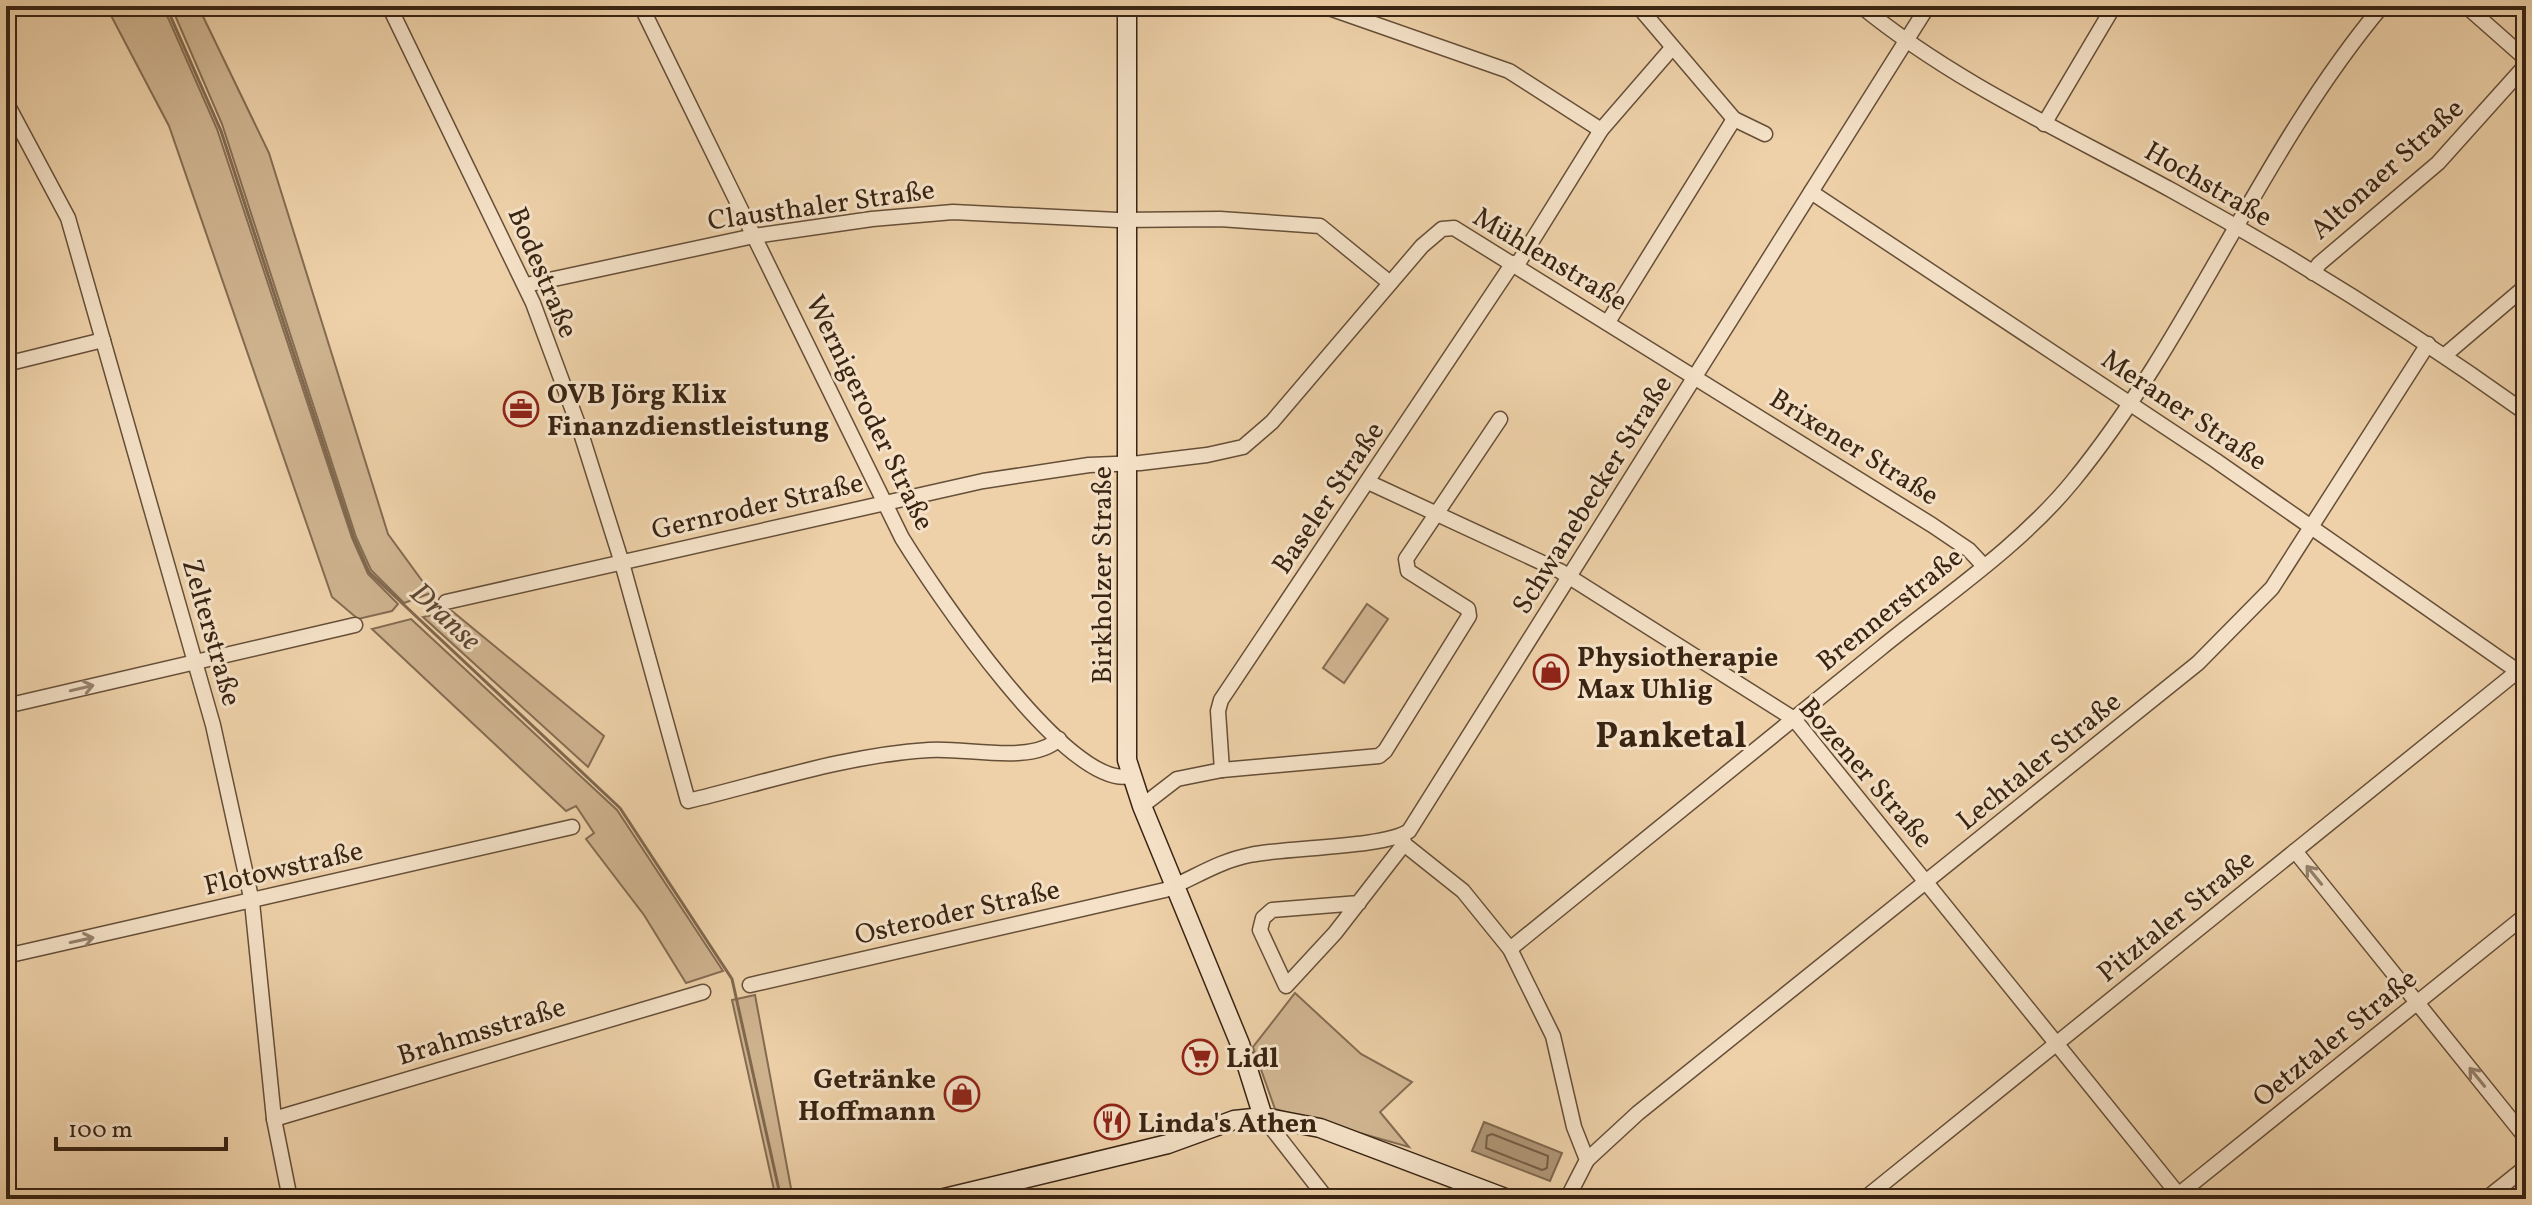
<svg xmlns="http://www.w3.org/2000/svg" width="2532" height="1205" font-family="Vollkorn,serif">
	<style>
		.green { fill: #cfb490; stroke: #846c52; stroke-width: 2 }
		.water { fill: #b09676; stroke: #80684e; stroke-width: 2 }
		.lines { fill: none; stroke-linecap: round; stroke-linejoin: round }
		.shore { stroke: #745d44; stroke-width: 2 }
		.stream { stroke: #80684e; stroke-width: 3 }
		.street-casing { stroke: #664f38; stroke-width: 17 }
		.secondary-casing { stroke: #392413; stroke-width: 21 }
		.street { stroke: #f4e1c7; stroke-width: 14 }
		.secondary { stroke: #f4e1c7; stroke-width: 18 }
		.oneway { stroke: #96826d }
		.labels { text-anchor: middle; stroke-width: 6; stroke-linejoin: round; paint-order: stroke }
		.street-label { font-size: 28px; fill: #392413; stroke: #f4e1c7 }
		.poi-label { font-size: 28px; font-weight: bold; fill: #392413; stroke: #f4e1c7; text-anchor: start }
		.water-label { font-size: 30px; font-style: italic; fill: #5d4631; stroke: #f4e1c7 }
		.district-label { font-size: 36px; font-weight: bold; fill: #392413; stroke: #f4e1c7 }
	</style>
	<rect width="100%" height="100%" fill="#eed1a9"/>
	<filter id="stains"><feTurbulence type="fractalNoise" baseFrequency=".0025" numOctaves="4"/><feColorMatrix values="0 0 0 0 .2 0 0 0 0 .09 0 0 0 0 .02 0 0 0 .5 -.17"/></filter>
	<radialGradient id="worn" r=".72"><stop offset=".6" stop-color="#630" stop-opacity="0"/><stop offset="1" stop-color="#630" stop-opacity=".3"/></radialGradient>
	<g class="green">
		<path d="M106,6h56l8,16 47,107 135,409 16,36 30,30 -6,7 -34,8 -26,-22 -163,-471z"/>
		<path d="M171,6h27l71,147 119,381 43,59 -27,10 -33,-33 -15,-33 -134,-413z"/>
		<path d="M1367,604l21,15 -44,64 -21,-15z"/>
		<path d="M452,611l152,125 -16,31 -165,-150z"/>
		<path d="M411,619l206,191 106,161 -37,12 -42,-68 -58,-76 8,-6 -18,-27 -10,5 -194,-182z"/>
		<path d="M1295,993l66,61 51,28 -32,30 29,35 -134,-38 -22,-62z"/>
		<path d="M755,995l38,204h-17l-44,-199z"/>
	</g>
	<path class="water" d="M1484,1122l78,31 -12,28 -78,-30z"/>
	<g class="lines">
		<path class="shore" d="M1492,1134l56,22 -1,12 -5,2 -56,-22 1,-12z"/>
		<path class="stream" d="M166,6l55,125 133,407 15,34 251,236 112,171 49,220"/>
		<g class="street-casing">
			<g id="street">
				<path d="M389,6l144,297 46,124 43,136 66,238c79,-19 159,-46 241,-51 38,-3 102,15 130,-11"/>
				<path d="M641,6l261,532c31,50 166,253 228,238"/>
				<path d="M1323,6l186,65 92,59"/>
				<path d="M1638,6l96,113 31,15"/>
				<path d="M1861,6c94,77 206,127 312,185 122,67 240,141 353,222"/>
				<path d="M2466,6l60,53"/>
				<path d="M6,102l62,116 145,507 39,177 22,217 16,80"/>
				<path d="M2044,124l70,-118"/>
				<path d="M1811,192l404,268 311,217"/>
				<path d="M1517,265l84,-135 71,-82"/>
				<path d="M2313,273l6,-9 119,-101 88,-98"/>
				<path d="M526,285l228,-49 118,-17 81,-7 165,8 102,-1 100,7 70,57"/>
				<path d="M1608,322l126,-203"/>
				<path d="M2445,355l81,-69"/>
				<path d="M6,364l97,-24"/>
				<path d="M1368,482l192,89 234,148 388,480"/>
				<path d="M446,602l537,-121 106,-16 51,-2 67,-8 36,-8 29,-25 150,-176 20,-17 12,-1 478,297 37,25 14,15"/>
				<path d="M6,706l349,-81"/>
				<path d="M1222,770l-4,-59 3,-11 292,-437"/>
				<path d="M1142,806l35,-27 45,-9 157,-14 6,-5 84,-135 -1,-7 -60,-38 -2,-12 94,-140"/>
				<path d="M1404,844l59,47 47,58 43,87 21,91 13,33 -20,39"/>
				<path d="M2295,851l231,287"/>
				<path d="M1359,903l-87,7 -9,8 -3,12 26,56 49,-53 69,-89 -1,-8"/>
				<path d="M1510,949c124,-100 248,-200 371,-301 64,-52 139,-102 192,-167 120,-147 187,-329 309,-475"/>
				<path d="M6,956l566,-129"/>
				<path d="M750,985l415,-95c29,-12 54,-29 85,-35 37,-8 134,-7 159,-24l519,-825"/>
				<path d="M1263,1117l64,82"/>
				<path d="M274,1119l429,-127"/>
				<path d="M1587,1160l51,-47 560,-450 74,-75 156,-244"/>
				<path d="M1864,1199l654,-528"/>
				<path d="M2173,1199l353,-284"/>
				<path d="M2486,1199l40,-32"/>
			</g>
		</g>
		<g class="secondary-casing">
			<g id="secondary">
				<path d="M1127,6v754l15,46 98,238 23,73"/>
				<path d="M940,1199l228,-55 66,-24 29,-3 57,11 188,71"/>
			</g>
		</g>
		<use href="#street" class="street"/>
		<use href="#secondary" class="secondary"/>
	</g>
	<defs><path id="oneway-shaft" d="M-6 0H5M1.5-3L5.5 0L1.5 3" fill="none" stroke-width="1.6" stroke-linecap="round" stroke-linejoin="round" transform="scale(2)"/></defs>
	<g class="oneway">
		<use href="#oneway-shaft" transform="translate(82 688) rotate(-13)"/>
		<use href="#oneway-shaft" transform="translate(2314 875) rotate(-129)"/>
		<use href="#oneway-shaft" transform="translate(82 940) rotate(-12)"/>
		<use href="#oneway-shaft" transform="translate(2477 1077) rotate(-129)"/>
	</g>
	<defs>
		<g id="office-ring" transform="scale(1.8)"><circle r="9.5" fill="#f4e1c7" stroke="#8f2418" stroke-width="1.5"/><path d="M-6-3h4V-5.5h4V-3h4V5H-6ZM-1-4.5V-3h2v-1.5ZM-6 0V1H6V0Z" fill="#8f2418"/></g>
		<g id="shop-ring" transform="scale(1.8)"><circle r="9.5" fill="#f4e1c7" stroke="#8f2418" stroke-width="1.5"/><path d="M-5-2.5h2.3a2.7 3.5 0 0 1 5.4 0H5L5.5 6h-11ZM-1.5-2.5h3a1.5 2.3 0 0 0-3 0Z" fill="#8f2418"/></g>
		<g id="supermarket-ring" transform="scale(1.8)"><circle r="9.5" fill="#f4e1c7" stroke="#8f2418" stroke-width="1.5"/><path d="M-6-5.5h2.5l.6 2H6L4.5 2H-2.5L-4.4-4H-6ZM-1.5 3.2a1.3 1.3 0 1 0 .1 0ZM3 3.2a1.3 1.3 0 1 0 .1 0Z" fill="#8f2418"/></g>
		<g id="restaurant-ring" transform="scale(1.8)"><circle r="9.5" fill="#f4e1c7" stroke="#8f2418" stroke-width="1.5"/><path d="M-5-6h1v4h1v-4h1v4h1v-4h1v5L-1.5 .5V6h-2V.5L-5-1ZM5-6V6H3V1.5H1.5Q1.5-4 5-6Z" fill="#8f2418"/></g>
	</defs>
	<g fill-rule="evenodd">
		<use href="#office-ring" x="521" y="409"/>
		<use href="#shop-ring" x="1551" y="672"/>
		<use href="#supermarket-ring" x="1200" y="1057"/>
		<use href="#shop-ring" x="962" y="1094"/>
		<use href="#restaurant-ring" x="1112" y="1122"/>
	</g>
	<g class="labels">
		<g class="street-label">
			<text transform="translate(2386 168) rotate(-42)" y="10">Altonaer Straße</text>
			<text transform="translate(2209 183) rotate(30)" y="10">Hochstraße</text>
			<text transform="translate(821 204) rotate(-8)" y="10">Clausthaler Straße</text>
			<text transform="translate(1551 258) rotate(31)" y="10">Mühlenstraße</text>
			<text transform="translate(544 272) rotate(67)" y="10">Bodestraße</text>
			<text transform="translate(2185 409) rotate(34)" y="10">Meraner Straße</text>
			<text transform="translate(871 412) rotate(64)" y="10">Wernigeroder Straße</text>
			<text transform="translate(1855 446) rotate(32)" y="10">Brixener Straße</text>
			<text transform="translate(1591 494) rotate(-58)" y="10">Schwanebecker Straße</text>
			<text transform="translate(1327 497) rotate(-56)" y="10">Baseler Straße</text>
			<text transform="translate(757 505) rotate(-13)" y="10">Gernroder Straße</text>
			<text transform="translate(1101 575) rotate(-90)" y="10">Birkholzer Straße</text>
			<text transform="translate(1889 608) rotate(-39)" y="10">Brennerstraße</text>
			<text transform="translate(213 632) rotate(74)" y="10">Zelterstraße</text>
			<text transform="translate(2038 760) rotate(-39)" y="10">Lechtaler Straße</text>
			<text transform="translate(1867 772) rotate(49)" y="10">Bozener Straße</text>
			<text transform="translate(283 867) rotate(-13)" y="10">Flotowstraße</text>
			<text transform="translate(957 911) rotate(-13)" y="10">Osteroder Straße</text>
			<text transform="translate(2175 915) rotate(-39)" y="10">Pitztaler Straße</text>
			<text transform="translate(481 1030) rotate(-17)" y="10">Brahmsstraße</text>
			<text transform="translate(2334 1037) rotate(-39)" y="10">Oetztaler Straße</text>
		</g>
		<g class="poi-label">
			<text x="547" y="403">OVB Jörg Klix<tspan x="547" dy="32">Finanzdienstleistung</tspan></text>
			<text x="1577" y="666">Physiotherapie<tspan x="1577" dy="32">Max Uhlig</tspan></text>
			<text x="1226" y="1067">Lidl</text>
			<text x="936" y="1088" text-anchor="end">Getränke<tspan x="936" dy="32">Hoffmann</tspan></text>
			<text x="1138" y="1132">Linda's Athen</text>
		</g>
		<g class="water-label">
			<text transform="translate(446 616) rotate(43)" y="10">Dranse</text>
		</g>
		<g class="district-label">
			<text x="1671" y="747">Panketal</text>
		</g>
	</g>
	<rect width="2532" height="1205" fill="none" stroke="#eed1a9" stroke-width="32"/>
	<rect x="8" y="8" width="2516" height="1189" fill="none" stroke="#392413" stroke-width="4"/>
	<rect x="16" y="16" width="2500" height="1173" fill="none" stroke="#392413" stroke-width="2"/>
	<path d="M56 1137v12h170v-12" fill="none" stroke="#392413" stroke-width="4"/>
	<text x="68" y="1137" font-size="24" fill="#392413" stroke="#f4e1c7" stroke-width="6" paint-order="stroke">100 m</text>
	<rect width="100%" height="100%" filter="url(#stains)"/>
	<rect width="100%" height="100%" fill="url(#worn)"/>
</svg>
